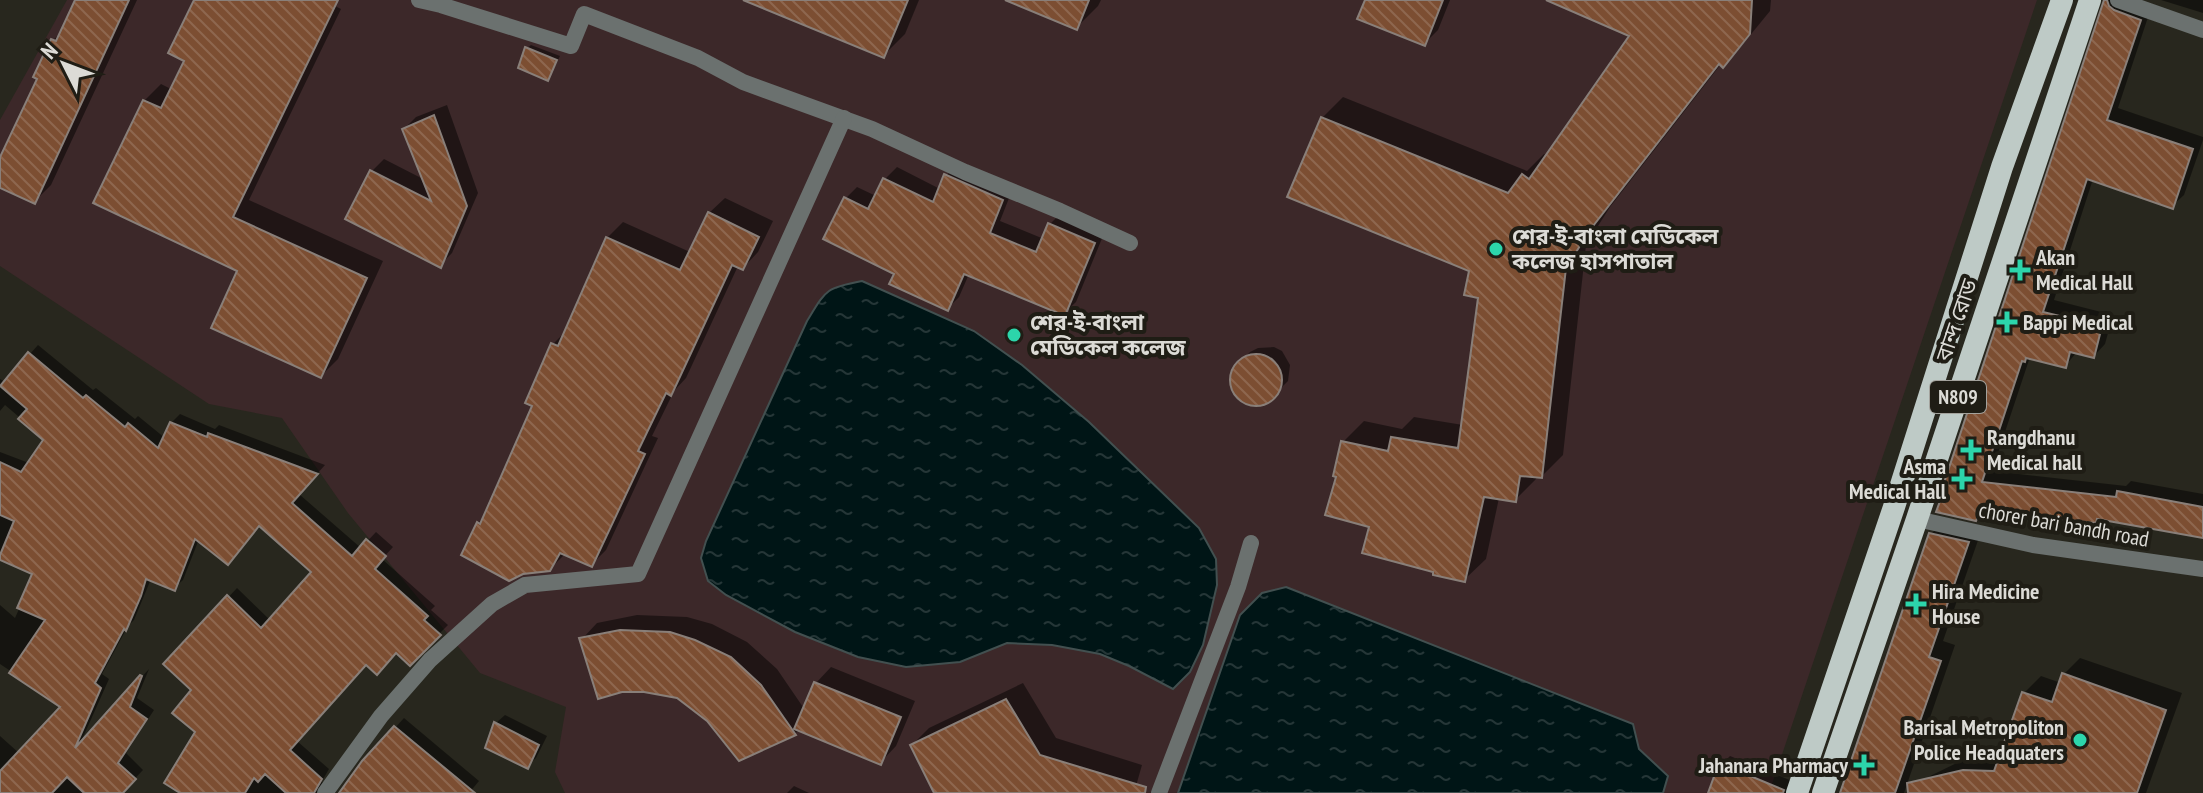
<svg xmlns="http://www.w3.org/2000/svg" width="2203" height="793" font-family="'PT Sans Narrow','Noto Sans Bengali',sans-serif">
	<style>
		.education { fill: #3c2829 }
		.water { fill: url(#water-ripples); stroke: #425050; stroke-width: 2 }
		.shadow { fill: #0007 }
		.building { fill: url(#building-back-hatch); stroke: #897f79; stroke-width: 2 }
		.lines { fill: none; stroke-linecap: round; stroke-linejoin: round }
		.minor { stroke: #6b716f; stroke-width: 16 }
		.trunk { stroke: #becac6; stroke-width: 22 }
		.poi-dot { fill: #2cd5ab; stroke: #1f1d15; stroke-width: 3 }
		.labels { text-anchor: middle; stroke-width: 8; stroke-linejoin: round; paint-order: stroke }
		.shield { fill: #1f1d15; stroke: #a3a29c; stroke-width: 2 }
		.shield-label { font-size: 20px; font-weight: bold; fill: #dcdbd6 }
		.poi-label { font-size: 22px; font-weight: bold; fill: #dcdbd6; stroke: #1f1d15; text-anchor: start }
		.street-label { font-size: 22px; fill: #dcdbd6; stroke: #1f1d15 }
	</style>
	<defs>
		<pattern id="water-ripples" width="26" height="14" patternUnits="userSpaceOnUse" patternTransform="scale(2)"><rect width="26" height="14" fill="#001516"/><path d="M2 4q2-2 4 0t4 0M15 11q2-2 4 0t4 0" fill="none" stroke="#253637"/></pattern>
		<pattern id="building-back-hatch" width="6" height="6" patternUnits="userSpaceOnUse" patternTransform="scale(2)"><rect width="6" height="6" fill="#7c4e32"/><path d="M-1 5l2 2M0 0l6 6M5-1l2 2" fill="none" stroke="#8e674f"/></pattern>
	</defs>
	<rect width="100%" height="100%" fill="#28271e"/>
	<path class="education" d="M67,0h1970l-268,793h-1204l-10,-21 11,-65 -86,-34 -132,-160 -66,-95 -73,-14 -209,-138v-146z"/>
	<g class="water">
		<path d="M862,281l112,50 48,34 67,57 110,106 17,31 1,26 -14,60 -13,27 -17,17 -44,-23 -29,-12 -48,-9 -45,-2 -47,19 -54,5 -48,-10 -63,-25 -69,-37 -18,-14 -7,-23 5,-17 101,-220c19,-31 18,-33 55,-40z"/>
		<path d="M1286,587l347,137 6,25 29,27 -5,17h-485l62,-178 22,-22z"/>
	</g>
	<g class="shadow">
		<path d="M77,0h60l-86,185 -17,17 -34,-16v-23l40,-85 13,-38 10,-9z"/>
		<path d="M196,0h127l18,9 -92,191 134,61 -45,98 -17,17 -81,-106 -96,-169 17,-17 10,5 16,-29z"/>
		<path d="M746,0h173l-14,34 -22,22z"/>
		<path d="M1008,0h93l-3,6 -22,22z"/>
		<path d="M1367,0h83l-12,30 -13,13z"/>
		<path d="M1551,0h220l-1,11 -27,33 -20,21 -2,-1 -111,143 -24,38 -23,210 -21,21h-5l-1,3 -21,21 -16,-2 -13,61 -22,21 -93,-55 -33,-50 5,-33 21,-21 38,8 12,-12 49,8 17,-128 -9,-27 -149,-152 21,-21 184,74 17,-17 3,2 85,-120z"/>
		<path d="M2105,0h26l20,8 -33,100 85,29v3l-19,55 -12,11 -79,-27 -39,121 59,15 -8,29 -11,12 -17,-4 -12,14 -35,-9 -38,114 134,15 5,-5 72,13v42l-104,-18 -3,3 -111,-12 -10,10 -36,-8z"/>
		<path d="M2161,0h42v13z"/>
		<path d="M531,45l29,11 -9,18 -4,4 -20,-30z"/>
		<path d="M447,105l31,88 -26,60 -12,12 -68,-94 12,-12 41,21 -21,-51 12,-12z"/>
		<path d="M957,164l56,24 -13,33 44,18 6,-15 11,-11 44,18 -29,71 -12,11 -95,-39 -10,23 -11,11 -52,-35 -51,-74 12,-12 19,9 9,-17 12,-12 43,22 6,-13z"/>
		<path d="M725,198l48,23 -15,31 -15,16 -5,-2 -52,112 -12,13 -22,45 6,2 -52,112 -15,15 -26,-11 -16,16 -71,-47 7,-7 50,-111 18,-61 14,-14 40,-92 16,-16 67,30 19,-39z"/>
		<path d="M38,345l55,45 3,-2 39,31 3,-3 27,22 6,-15 9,-9 35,15 4,-4 106,40 -26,29 62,54 15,-16 17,15 -11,12 53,47 -4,4 17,15 -38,38 -14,-12 -30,12 -69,78 32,28 -7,12 4,12h-142l13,-61 -3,-42 -28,-26 71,-76 34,33 43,-49 -54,-48 -61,15 -16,41 -9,8 -23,-9 -17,41 -6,6 -26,48 7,5 -29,65 69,-75 -12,29 17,12 -28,43 17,17 -22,23h-121v-57l19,17 44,-47 -63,-42v-59l15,13 20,-45 -35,-15v-106l29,11 17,-23 -41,-35 -5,6v-32l5,3z"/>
		<path d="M1274,347l8,4 8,14 -2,16 -21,21 -15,2 -13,-7 -4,-6 -2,-15 3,-8 14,-16 8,-4z"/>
		<path d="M1947,518l36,8 -40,115 12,4 -51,148h-62l89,-259z"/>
		<path d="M637,615l50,2 25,7 35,18 30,27 28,41 11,-27 15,-16 84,34 -19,45 -15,16 -71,-36 -70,33 -31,-40 -31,-23 -96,-57 15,-16z"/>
		<path d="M2080,658l102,35 -36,100h-233l17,-17 39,-19 13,-3 20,1 22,-62 17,-17 20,7 3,-9z"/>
		<path d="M1023,683l33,55 86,27 -8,28h-198l-24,-48 17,-17z"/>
		<path d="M505,715l42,21 -11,22 -9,8 -31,-43z"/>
		<path d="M404,718l75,63 -10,12h-128l22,-30z"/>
		<path d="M1730,756l62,25 -3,12h-79l11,-28z"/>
		<path d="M794,786l15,7h-22z"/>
	</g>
	<g class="building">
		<path d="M75,0h54l-94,204 -35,-16v-31l37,-78 -4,-2 18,-38 5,2z"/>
		<path d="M194,0h144l-105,217 134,61 -46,100 -110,-50 26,-57 -144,-68 50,-103 18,8 23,-47 -16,-8z"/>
		<path d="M743,0h165l-24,58z"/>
		<path d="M1005,0h84l-12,30z"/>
		<path d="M1365,0h78l-18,46 -68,-27z"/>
		<path d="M1546,0h206l-2,34 -27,34 -4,-4 -129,166 -24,38 -24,210 -22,-2 -4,26 -32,-5 -19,85 -32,-7v-3l-71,-19 7,-26 -44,-12 11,-38 -3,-1 8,-35 47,10 3,-14 67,11 20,-150 -14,-3 5,-24 -182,-74 34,-80 187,76 14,-19 7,5 100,-143z"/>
		<path d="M2104,0h3l2,6 5,4 27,10 -34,100 86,29 -20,60 -86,-30 -44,133 59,14 -8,32 -24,-6 -4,16 -40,-10 -1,4 -3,-1 -40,121 134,15 1,-6 86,16v31l-106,-19 -1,4 -116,-12 -4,10 -40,-9 7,-19 -2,-1z"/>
		<path d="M525,47l32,13 -9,21 -30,-13z"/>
		<path d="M434,115l33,91 -26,62 -96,-49 25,-49 61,31 -29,-72z"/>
		<path d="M944,174l59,26 -13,33 46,19 12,-29 47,20 -30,73 -101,-42 -16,37 -59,-27 5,-10 -71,-35 21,-42 24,12 15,-31 50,24z"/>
		<path d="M708,212l51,25 -16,33 -11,-5 -61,131 -5,-3 -28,58 7,3 -53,113 -32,-14 -10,18 -27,3 -14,7 -48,-26 16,-33 3,2 52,-118 -7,-3 26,-60 7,3 48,-109 74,33z"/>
		<path d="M28,352l55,46 3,-3 39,32 3,-4 30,25 12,-26 37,15 1,-4 110,41 -26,29 60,53 14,-17 20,17 -11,13 53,47 -4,4 17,15 -31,31 -14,-13 -19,22 -11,-10 -76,85 32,29 -8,14h-28l-21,-19 -7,8 -4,-4 -9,15h-65l-16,-10 31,-51 -23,-19 19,-23 -28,-26 64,-69 34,33 50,-56 -52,-46 -31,39 -33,-26 -20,52 -29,-12 -5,17 -15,35 -2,-2 -29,54 6,5 -26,60 65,-73 2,1 -12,31 17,12 -29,44 18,16 -13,14h-39l-17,-16 -15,16h-52v-22l60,-64 -51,-34 36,-53 -28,-12 15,-34 -32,-14v-5l14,-34 -14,-6v-53l21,10 22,-32 -25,-21 9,-10 -27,-23z"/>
		<circle cx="1256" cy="380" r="26"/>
		<path d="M1929,533l40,9 -40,115 12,4 -46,132h-55z"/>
		<path d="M620,630l50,2 25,8 36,17 30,28 35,50 -57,26 -32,-40 -30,-23 -33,-6h-22l-24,7 -19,-61z"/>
		<path d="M2062,673l104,37 -29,83h-229l-1,-10 56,-13 31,1 28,-79 30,10z"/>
		<path d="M814,682l87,35 -20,48 -87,-36z"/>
		<path d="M1006,699l34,56 106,32 -1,6h-211l-24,-48z"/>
		<path d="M494,722l45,23 -11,24 -43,-21z"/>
		<path d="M394,726l81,67h-136l23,-32z"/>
		<path d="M1719,763l65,27 -1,3h-75z"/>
	</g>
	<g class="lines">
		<g class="minor">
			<path d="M419,0l22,5 130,41 13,-32 114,44 45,24 129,47 93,43 95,39 70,32"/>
			<path d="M2118,0l85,30"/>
			<path d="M1917,519l116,26 170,24"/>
			<path d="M325,793l56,-77 49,-56 62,-56 33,-19 113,-11 206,-456"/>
			<path d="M1159,793l79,-206 13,-44"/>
		</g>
		<g class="trunk">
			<path d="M1797,793l97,-286 108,-340 60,-167"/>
			<path d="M1823,793l94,-274 173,-519"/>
		</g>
	</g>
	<g class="poi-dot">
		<circle cx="1496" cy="249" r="8"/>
		<path d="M2016 258h8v8h8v8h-8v8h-8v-8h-8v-8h8z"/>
		<path d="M2003 310h8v8h8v8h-8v8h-8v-8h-8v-8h8z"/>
		<circle cx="1014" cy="335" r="8"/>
		<path d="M1967 438h8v8h8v8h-8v8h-8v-8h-8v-8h8z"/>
		<path d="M1958 467h8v8h8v8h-8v8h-8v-8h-8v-8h8z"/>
		<path d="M1912 592h8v8h8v8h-8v8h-8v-8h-8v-8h8z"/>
		<circle cx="2080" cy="740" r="8"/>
		<path d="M1860 753h8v8h8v8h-8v8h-8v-8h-8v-8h8z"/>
	</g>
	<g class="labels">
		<rect class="shield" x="1930" y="381" width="56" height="32" rx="6"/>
		<g class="shield-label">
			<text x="1958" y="404">N809</text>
		</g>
		<g class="poi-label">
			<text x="1512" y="244">শের-ই-বাংলা মেডিকেল<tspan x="1512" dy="25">কলেজ হাসপাতাল</tspan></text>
			<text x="2036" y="265">Akan<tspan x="2036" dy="25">Medical Hall</tspan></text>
			<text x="1030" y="330">শের-ই-বাংলা<tspan x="1030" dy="25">মেডিকেল কলেজ</tspan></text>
			<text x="2023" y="330">Bappi Medical</text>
			<text x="1987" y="445">Rangdhanu<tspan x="1987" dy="25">Medical hall</tspan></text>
			<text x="1946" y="474" text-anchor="end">Asma<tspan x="1946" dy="25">Medical Hall</tspan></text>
			<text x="1932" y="599">Hira Medicine<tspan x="1932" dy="25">House</tspan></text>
			<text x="2064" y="735" text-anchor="end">Barisal Metropoliton<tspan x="2064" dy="25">Police Headquaters</tspan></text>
			<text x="1848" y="773" text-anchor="end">Jahanara Pharmacy</text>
		</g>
		<g class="street-label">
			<text transform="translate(1956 320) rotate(-71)" y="8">বান্দ রোড</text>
			<text transform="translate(2064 524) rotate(10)" y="8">chorer bari bandh road</text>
		</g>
	</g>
	<g transform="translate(64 64) rotate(312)" stroke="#1f1d15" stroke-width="6" paint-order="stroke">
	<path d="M0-6L14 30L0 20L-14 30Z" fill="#dcdbd6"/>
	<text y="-12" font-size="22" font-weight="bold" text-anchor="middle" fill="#dcdbd6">N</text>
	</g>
</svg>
